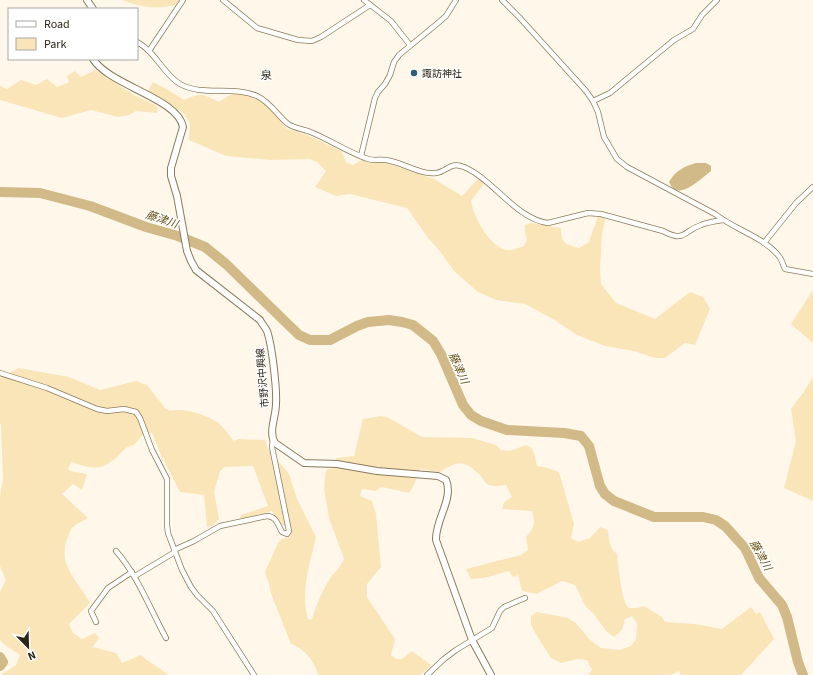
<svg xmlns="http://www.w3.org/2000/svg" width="813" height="675" font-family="'Source Sans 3','Noto Sans JP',sans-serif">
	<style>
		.green { fill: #fae5b8 }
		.water { fill: #d1ba88 }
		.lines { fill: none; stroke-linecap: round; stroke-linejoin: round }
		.river { stroke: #d1ba88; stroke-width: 10 }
		.street-casing { stroke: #8a7b5b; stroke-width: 6 }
		.secondary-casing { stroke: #8a7b5b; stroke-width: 8 }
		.street { stroke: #fff; stroke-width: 4.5 }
		.secondary { stroke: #fff; stroke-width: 6 }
		.poi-dot { fill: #2b5e7b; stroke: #fff; stroke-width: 1.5 }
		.labels { text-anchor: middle; stroke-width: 3; stroke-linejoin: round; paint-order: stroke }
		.poi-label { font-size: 10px; fill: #2c2618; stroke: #fff; text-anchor: start }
		.street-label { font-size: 10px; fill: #2c2618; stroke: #fff }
		.neighbourhood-label { font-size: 11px; fill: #2c2618; stroke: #fff }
		.water-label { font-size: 11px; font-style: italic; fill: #685115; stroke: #fff }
	</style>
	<rect width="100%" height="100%" fill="#fff8ea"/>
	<g class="green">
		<path d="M122,0h58l-4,5c-25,4 -31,3 -54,-5z"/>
		<path d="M95,70l39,25 21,10 3,3 -1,5 -21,-2 -7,4 -11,2 -27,-7 -29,8 -62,-18v-14l7,3 14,-9 15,5 11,-6 10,8 12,-5 -2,-6 8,-5 6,6z"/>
		<path d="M153,82l17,9 14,9c18,-8 18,-6 35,2l9,-6 6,-2h10l14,6 11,7 18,22 18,5 36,17 5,11 7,3 9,-5 25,3 47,16 28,17 16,-17 4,2 2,3 -13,17c3,16 16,41 32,48 7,3 14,-1 21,-3l3,-6 -2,-8v-7l6,-2 30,5c0,16 4,16 18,20l10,-6 9,-26 5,1 2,3 -3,14 -2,36 1,14 15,19 39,16 35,-27 13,5 7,12 -15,36 -10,-2 -20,15h-10l-21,-7 -29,-5 -28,-11 -24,-16 -28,-15 -29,-4 -18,-8 -24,-21 -15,-21 -11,-12 -21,-30 -57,-14 -14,2 -21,-9 11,-16 -9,-9 -7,-3 -40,1 -44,-4 -37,-16 1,-17 -7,-10 -35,-22z"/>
		<path d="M813,290v53l-22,-19z"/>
		<path d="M19,368l50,9 31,13 36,-9 11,4 18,23 5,3c13,-4 37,4 47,11 7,5 12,13 17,19l4,-2 27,1 3,9 21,25 8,25 19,38c-6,27 -16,54 -8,82h4c4,-14 11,-30 19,-42 5,-6 10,-10 13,-18l-15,-41 -5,-29 2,-19 8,-2 2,-10 18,-2 9,-37 18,-3 8,2 33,19 50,1 24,7 5,5 9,1 16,-6 6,3 3,8 2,10 11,2 11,4 15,52 -3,14 7,4 12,-4 10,-11 8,3c1,9 1,18 9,24 1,10 5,49 11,53 4,3 12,0 16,-1l18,11 3,5 30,2 27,5 29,-22 5,7 4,-2 14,27 -33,36h-60l-2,-4 -8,4h-83l4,-5 -5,-10 -10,-1 -16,4 -10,-5 -17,-27 -3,-7v-8l6,-4 31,6 8,5 13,16 12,9 19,2 11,-4 5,-7 1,-15 -5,-8 -7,3 -3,11 -8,7 -8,-6 -13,-18 -7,-6 -11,-22 -13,-4 -26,13 -14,-3 -4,-16 -5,2 -4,-6 -25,7 -13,1 -5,-10 55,-14 7,-5 -2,-13c8,-10 10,-13 6,-26l-30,-2 2,-7 8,-5 -6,-12c-6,1 -13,2 -19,-1 -3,-2 -5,-7 -8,-10 -17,-15 -21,-13 -39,-2l-20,-3 -6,16 -5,8 -27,-6 -7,4 -13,-2 -2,7 12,5 4,13 5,53 -14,17v13l28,42 -4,16 5,4h6l10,-8 19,14 -10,10h-103c-3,-13 -14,-27 -27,-31l-21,-53v-4l-5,-15 13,-29 4,-4 8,-2 1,-3 -1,-8h-7l-11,-15 -30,8 -2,-1 1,-3 27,-9 -15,-40 -28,1 -5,4 -6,21 5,27 -6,6 -6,2 -3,-32 -24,-3 -19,-37 -9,-22 -9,2 -9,10c-9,2 -9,4 -15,10 -18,17 -26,14 -47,7l-4,6 2,3 17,3 -5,16 -9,-6 -11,10 26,24c-5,3 -12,6 -16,10 -2,2 -3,6 -4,9 -12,27 10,44 22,66l-21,21 4,9 9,6 13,-6 4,5 -6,9 23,6 6,10 19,-8c8,8 19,12 27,20h-166v-1l14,-9 4,-10 -15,-10 -5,-5v-48l6,-12 -6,-14v-70l3,-17 -2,-54 -1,-2v-45z"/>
		<path d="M813,377v124l-29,-13 12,-47 -5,-32 12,-16z"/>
	</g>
	<path class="water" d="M696,163h10l5,3v5c-11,8 -33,32 -42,11 6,-11 14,-15 27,-19z"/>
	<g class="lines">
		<g class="river">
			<path d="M0,192l40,1 50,13 56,21 32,9 27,11 21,17 73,71 11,5h20l27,-14 11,-4 21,-2 13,2 11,3 20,16 8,13 22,51 8,10 10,6 26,9 57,3 17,3 8,10 11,40 5,8 9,7 40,16h49l13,3 9,6 20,22 14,30 23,27 5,12 11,45 5,13"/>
			<path d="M0,657l3,5 -3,4"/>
		</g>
		<g class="street-casing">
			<g id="street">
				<path d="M223,0l34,28 41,12 14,1 9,-4 49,-32"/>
				<path d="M364,0l27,21 19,24"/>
				<path d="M502,0l17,17 67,74 7,10 5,11 6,25 13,22 10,8 88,47c19,15 48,23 63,41 4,4 5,10 7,14l28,5"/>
				<path d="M137,42c18,9 27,33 43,42 24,13 52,1 77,12 13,6 20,19 31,28 6,4 14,5 20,7 21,8 39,21 60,28 6,2 12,0 18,1 16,2 34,15 50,13 11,-1 14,-12 28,-6 29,12 52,52 84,56l40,-10 13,1 62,17c22,12 20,0 38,-6 7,-3 15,-4 22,-5"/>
				<path d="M149,51l34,-51"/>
				<path d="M593,101l17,-8 64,-53 19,-11 9,-14 15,-15"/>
				<path d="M361,156l14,-58 3,-6 7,-8 5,-9 4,-13 5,-7 39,-32 8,-7 10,-16"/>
				<path d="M764,243l32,-40 17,-16"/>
				<path d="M0,373l47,15 50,21 10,2 17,-2 12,3 4,6 12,32 15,29v46l1,8 14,37 9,17 6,8 16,16 41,64"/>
				<path d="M174,550l20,-9 26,-15 47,-10c9,0 11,9 15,16l5,2 2,-3 -17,-84 1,-8"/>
				<path d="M116,551c22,25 34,58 50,87"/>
				<path d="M135,576l40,-24"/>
				<path d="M96,622l-5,-11 17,-23 24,-16"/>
				<path d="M427,675l17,-16 12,-9 36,-22 8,-17 4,-4 21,-9"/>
			</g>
		</g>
		<g class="secondary-casing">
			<g id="secondary">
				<path d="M87,0l6,9"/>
				<path d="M93,59c17,27 85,39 90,68l-12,41v8l6,20 10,55 4,10 5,9 64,50c2,4 5,7 7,11 5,14 10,58 9,73 0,13 -8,28 -1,39l29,20 33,1 40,7 61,5 8,4c8,19 -11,40 -10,60l36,100 19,35"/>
			</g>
		</g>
		<use href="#street" class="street"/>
		<use href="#secondary" class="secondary"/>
	</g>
	<circle class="poi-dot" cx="414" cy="73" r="4"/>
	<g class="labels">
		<g class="poi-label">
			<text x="422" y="77">諏訪神社</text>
		</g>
		<g class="street-label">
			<text transform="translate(262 378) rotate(-95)" y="4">市野沢中興線</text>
		</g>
		<g class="neighbourhood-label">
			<text x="266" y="79">泉</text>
		</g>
		<g class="water-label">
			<text transform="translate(162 219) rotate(19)" y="4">藤津川</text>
			<text transform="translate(459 368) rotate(66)" y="4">藤津川</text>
			<text transform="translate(761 555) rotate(61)" y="4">藤津川</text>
		</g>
	</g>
	<rect x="8" y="8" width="130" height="52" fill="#ffffff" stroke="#aba8a3"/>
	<rect x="16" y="21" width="20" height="6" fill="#ffffff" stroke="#aba8a3"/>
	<text x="44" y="28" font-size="12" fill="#2c2618">Road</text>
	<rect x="16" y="38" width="20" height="12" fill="#fae5b8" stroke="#aba8a3"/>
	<text x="44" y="48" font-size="12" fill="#2c2618">Park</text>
	<g transform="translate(28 647) rotate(157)" stroke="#ffffff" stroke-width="3" paint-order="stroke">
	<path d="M0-3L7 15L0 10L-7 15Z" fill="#2c2618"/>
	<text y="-6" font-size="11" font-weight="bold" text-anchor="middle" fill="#2c2618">N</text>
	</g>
</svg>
